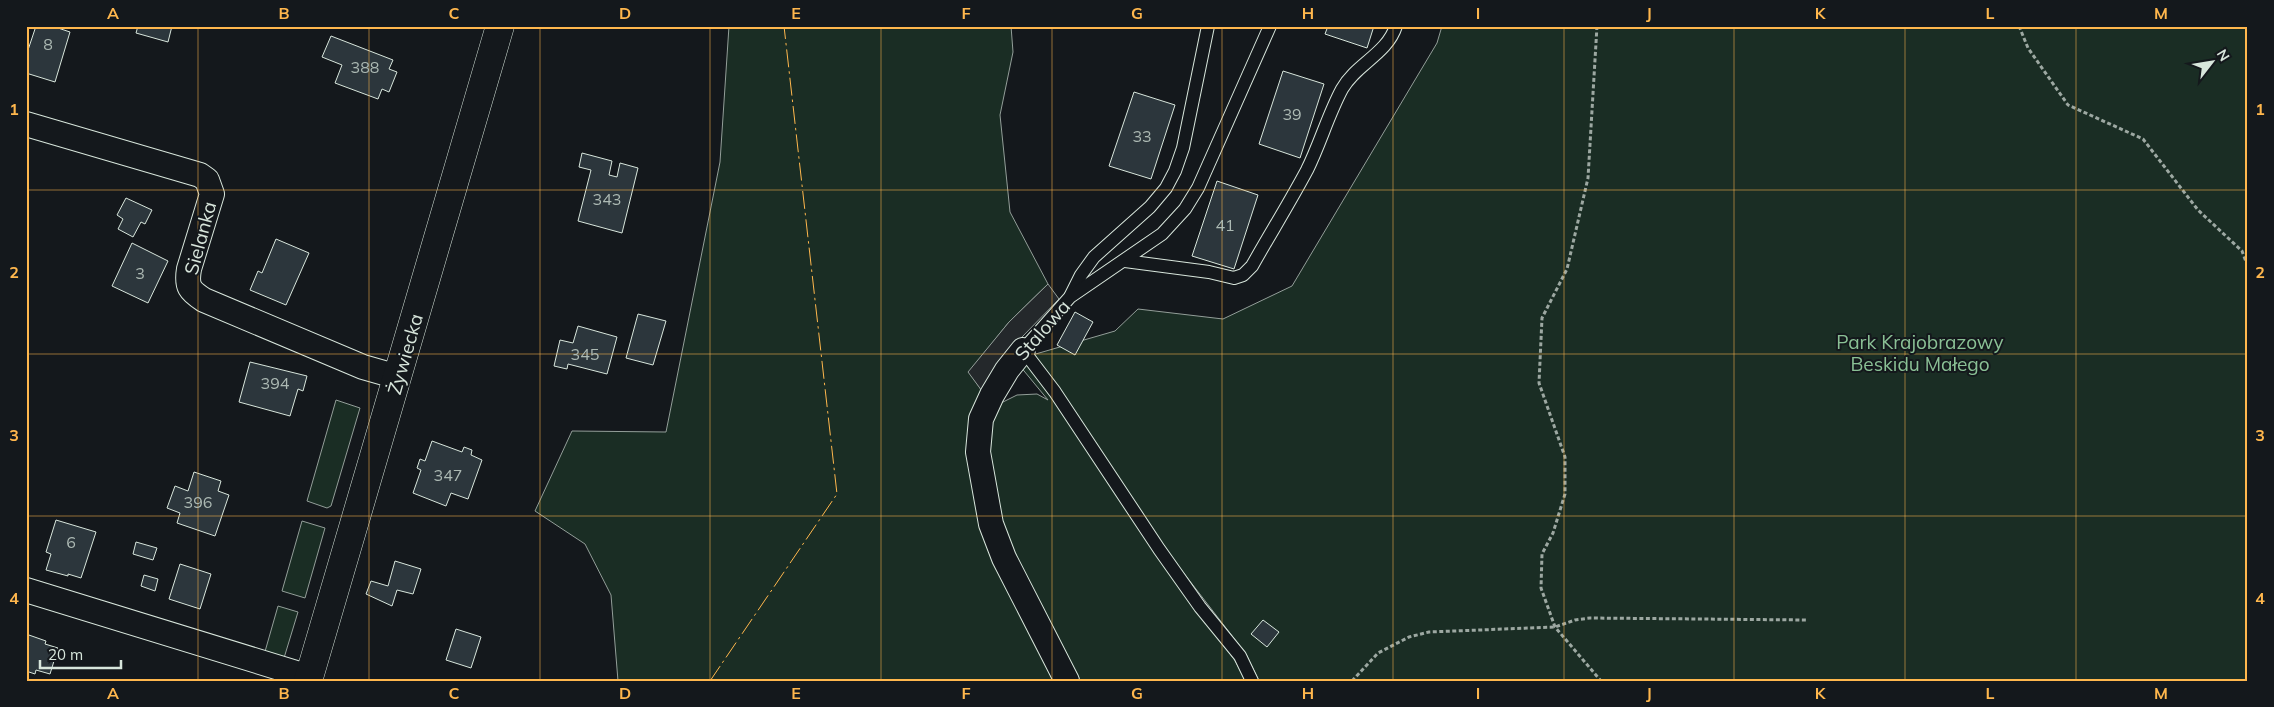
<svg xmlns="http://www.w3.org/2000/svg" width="2274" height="707" font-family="Mulish,sans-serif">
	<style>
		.green { fill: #1a2d24; stroke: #939e99 }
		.parking { fill: #24282b; stroke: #939e99 }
		.building { fill: #2c363c; stroke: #d8e6dc }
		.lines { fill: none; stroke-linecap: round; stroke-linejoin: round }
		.lane-casing { stroke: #d8e6dc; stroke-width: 14 }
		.street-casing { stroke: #d8e6dc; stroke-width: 26 }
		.secondary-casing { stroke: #d8e6dc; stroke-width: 29 }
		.path { stroke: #9da8a2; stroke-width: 3; stroke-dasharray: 4 2.5; stroke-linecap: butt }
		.lane { stroke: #14181c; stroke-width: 12 }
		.street { stroke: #14181c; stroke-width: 24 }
		.secondary { stroke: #14181c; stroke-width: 28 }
		.power { stroke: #ffb74d; stroke-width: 1; stroke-dasharray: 18 4 2.5 4; stroke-linecap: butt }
		.grid { fill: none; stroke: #ffb74d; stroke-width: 1; stroke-opacity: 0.55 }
		.labels { text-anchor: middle; stroke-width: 4; stroke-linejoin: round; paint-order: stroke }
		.number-label { font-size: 16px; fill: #adbab4 }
		.street-label { font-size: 19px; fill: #d8e6dc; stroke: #14181c }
		.park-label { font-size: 19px; fill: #8ac095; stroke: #14181c }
		.neatline { fill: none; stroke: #ffb74d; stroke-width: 2 }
		.grid-label { font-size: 16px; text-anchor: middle; font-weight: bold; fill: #ffb74d }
	</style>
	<rect width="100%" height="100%" fill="#14181c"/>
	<g class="green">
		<path d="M729,26h282l2,26 -13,63 10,97 38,72 -39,38 -40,50 13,19 -10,60 86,230h-440l-7,-86 -26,-51 -50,-33 37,-80 94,1 54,-270z"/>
		<path d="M1442,26h806v655h-989l-13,-27 -87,-113 36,68 39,50 12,22h-172l-65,-127 -20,-65 1,-71 11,-15 16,-8 20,-1 11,6 -33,-40 100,-29 23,-22 85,10 69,-33 145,-243z"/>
		<path d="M336,400l24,8 -29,98 -4,2 -20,-7z"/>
		<path d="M302,521l23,7 -20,70 -23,-7z"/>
		<path d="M278,606l20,6 -14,46 -20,-3z"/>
	</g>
	<path class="parking" d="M1048,284l11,15 -36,37 -24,28 -17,27 -14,-19 41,-50z"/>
	<g class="building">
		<path d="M36,26h16l18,6 -15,50 -29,-9v-17z"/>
		<path d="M138,26h34l-4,16 -32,-9z"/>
		<path d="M1328,26h46l-7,22 -42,-14z"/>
		<path d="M331,36l62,24 -4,9 8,3 -8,20 -7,-3 -4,10 -43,-16 7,-18 -20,-8z"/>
		<path d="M1283,71l41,13 -24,74 -41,-14z"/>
		<path d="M1134,92l41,13 -24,74 -42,-13z"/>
		<path d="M582,153l30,8 -3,14 8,2 3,-14 18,5 -16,65 -44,-12 13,-51 -12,-3z"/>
		<path d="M1217,181l41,14 -24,74 -42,-13z"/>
		<path d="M126,198l26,12 -7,14 -4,-2 -8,15 -15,-8 5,-10 -6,-4z"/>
		<path d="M276,239l33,14 -23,52 -36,-15 8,-19 4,2z"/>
		<path d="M132,243l36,18 -20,42 -36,-17z"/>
		<path d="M1075,312l18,10 -18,33 -18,-10z"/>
		<path d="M638,314l28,7 -13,44 -27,-7z"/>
		<path d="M578,326l39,11 -10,37 -39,-10 -1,5 -13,-3 6,-26 13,3z"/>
		<path d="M250,362l57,14 -4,15 -5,-2 -8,27 -51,-14z"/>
		<path d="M432,441l30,11 2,-5 8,3 -1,5 11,5 -14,39 -17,-6 -5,13 -33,-13 8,-23 -4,-2 3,-9 5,2z"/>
		<path d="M194,472l27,9 -3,10 11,4 -14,41 -38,-13 3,-10 -13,-5 8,-22 13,5z"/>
		<path d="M56,520l40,12 -15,46 -13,-4v2l-22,-6 5,-16 -5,-2z"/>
		<path d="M136,542l21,6 -4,12 -20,-6z"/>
		<path d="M395,561l26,8 -8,25 -16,-4 -5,16 -26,-12 5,-13 17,5z"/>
		<path d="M180,564l31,10 -11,35 -31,-10z"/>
		<path d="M144,575l14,4 -3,12 -14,-5z"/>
		<path d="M1263,620l16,12 -12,15 -16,-13z"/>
		<path d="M456,629l25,8 -10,31 -25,-8z"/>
		<path d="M26,634l20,7 -1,3 13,4 -8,26 -14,-4 -1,4 -9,-3z"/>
	</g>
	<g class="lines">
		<g class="lane-casing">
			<g id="lane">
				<path d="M1125,261l84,11 25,6 9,-3 9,-9c18,-32 38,-64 55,-96 13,-26 21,-55 35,-81 14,-25 45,-35 54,-63"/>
				<path d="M1071,295l10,-20 13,-18 56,-50 16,-19 9,-17 8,-23 25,-122"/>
				<path d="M1252,681l-12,-25 -40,-49 -41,-58 -104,-157 -32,-42 47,-53 92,-63 23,-25 13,-21 72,-162"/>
			</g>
		</g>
		<g class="street-casing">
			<g id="street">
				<path d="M26,124l174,51 7,5 5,14 -23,75c-3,18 1,22 15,31l159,67 35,10"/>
				<path d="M1023,350l-16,20 -15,25 -11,24 -3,33 13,72 13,34 63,123"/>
				<path d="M26,590l283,87"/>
			</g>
		</g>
		<g class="secondary-casing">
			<path id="secondary" d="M308,681l192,-655"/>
		</g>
		<g class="path">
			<path d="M1597,26l-9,152 -21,91 -25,49 -3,65 26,74v37l-12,39 -11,21 -1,34 14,39 46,54"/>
			<path d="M2019,26l9,22 40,57 75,34 55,71 44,41 6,16"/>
			<path d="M1352,681l26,-28 31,-16 20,-5 126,-5 20,-7 15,-2 217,2"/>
		</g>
		<use href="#lane" class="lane"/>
		<use href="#street" class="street"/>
		<use href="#secondary" class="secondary"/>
		<path class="power" d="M710,681l127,-187 -53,-468"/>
	</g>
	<path class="grid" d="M198,26v655M369,26v655M540,26v655M710,26v655M881,26v655M1052,26v655M1222,26v655M1393,26v655M1564,26v655M1734,26v655M1905,26v655M2076,26v655M26,190h2222M26,354h2222M26,516h2222"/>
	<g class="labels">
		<g class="number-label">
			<text x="48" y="50">8</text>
			<text x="365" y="73">388</text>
			<text x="1292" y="120">39</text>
			<text x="1142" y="142">33</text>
			<text x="607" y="205">343</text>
			<text x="1225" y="231">41</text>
			<text x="140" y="279">3</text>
			<text x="585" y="360">345</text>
			<text x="275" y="389">394</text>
			<text x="448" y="481">347</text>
			<text x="198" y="508">396</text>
			<text x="71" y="548">6</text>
		</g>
		<g class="street-label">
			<text transform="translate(200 238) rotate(-75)" y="7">Sielanka</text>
			<text transform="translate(1042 330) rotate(-49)" y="7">Stalowa</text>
			<text transform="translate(405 354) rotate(-74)" y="7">Żywiecka</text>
		</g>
		<g class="park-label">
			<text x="1920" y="349">Park Krajobrazowy<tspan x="1920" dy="22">Beskidu Małego</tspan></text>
		</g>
	</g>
	<rect width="2274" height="707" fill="none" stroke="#14181c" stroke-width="55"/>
	<g transform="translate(2212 62) rotate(59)" stroke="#14181c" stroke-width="4" paint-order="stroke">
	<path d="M0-4L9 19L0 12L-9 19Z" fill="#d8e6dc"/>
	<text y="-8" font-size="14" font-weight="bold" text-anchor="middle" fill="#d8e6dc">N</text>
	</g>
	<path d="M40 660v8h81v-8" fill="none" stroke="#d8e6dc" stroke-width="2.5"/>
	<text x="48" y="660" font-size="15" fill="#d8e6dc" stroke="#14181c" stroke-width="4" paint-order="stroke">20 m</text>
	<rect x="28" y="28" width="2218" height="652" class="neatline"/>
	<g class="grid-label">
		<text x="113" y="19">A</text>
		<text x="284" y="19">B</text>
		<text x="454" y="19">C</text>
		<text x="625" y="19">D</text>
		<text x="796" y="19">E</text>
		<text x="966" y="19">F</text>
		<text x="1137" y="19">G</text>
		<text x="1308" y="19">H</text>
		<text x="1478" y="19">I</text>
		<text x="1649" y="19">J</text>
		<text x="1820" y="19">K</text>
		<text x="1990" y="19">L</text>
		<text x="2161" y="19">M</text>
		<text x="14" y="115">1</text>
		<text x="2260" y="115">1</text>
		<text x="14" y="278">2</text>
		<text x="2260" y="278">2</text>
		<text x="14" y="441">3</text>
		<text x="2260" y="441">3</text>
		<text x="14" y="604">4</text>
		<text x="2260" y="604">4</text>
		<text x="113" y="699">A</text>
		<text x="284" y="699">B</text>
		<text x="454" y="699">C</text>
		<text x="625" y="699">D</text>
		<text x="796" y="699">E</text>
		<text x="966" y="699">F</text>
		<text x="1137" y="699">G</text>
		<text x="1308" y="699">H</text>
		<text x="1478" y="699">I</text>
		<text x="1649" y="699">J</text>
		<text x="1820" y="699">K</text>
		<text x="1990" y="699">L</text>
		<text x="2161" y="699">M</text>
	</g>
</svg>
